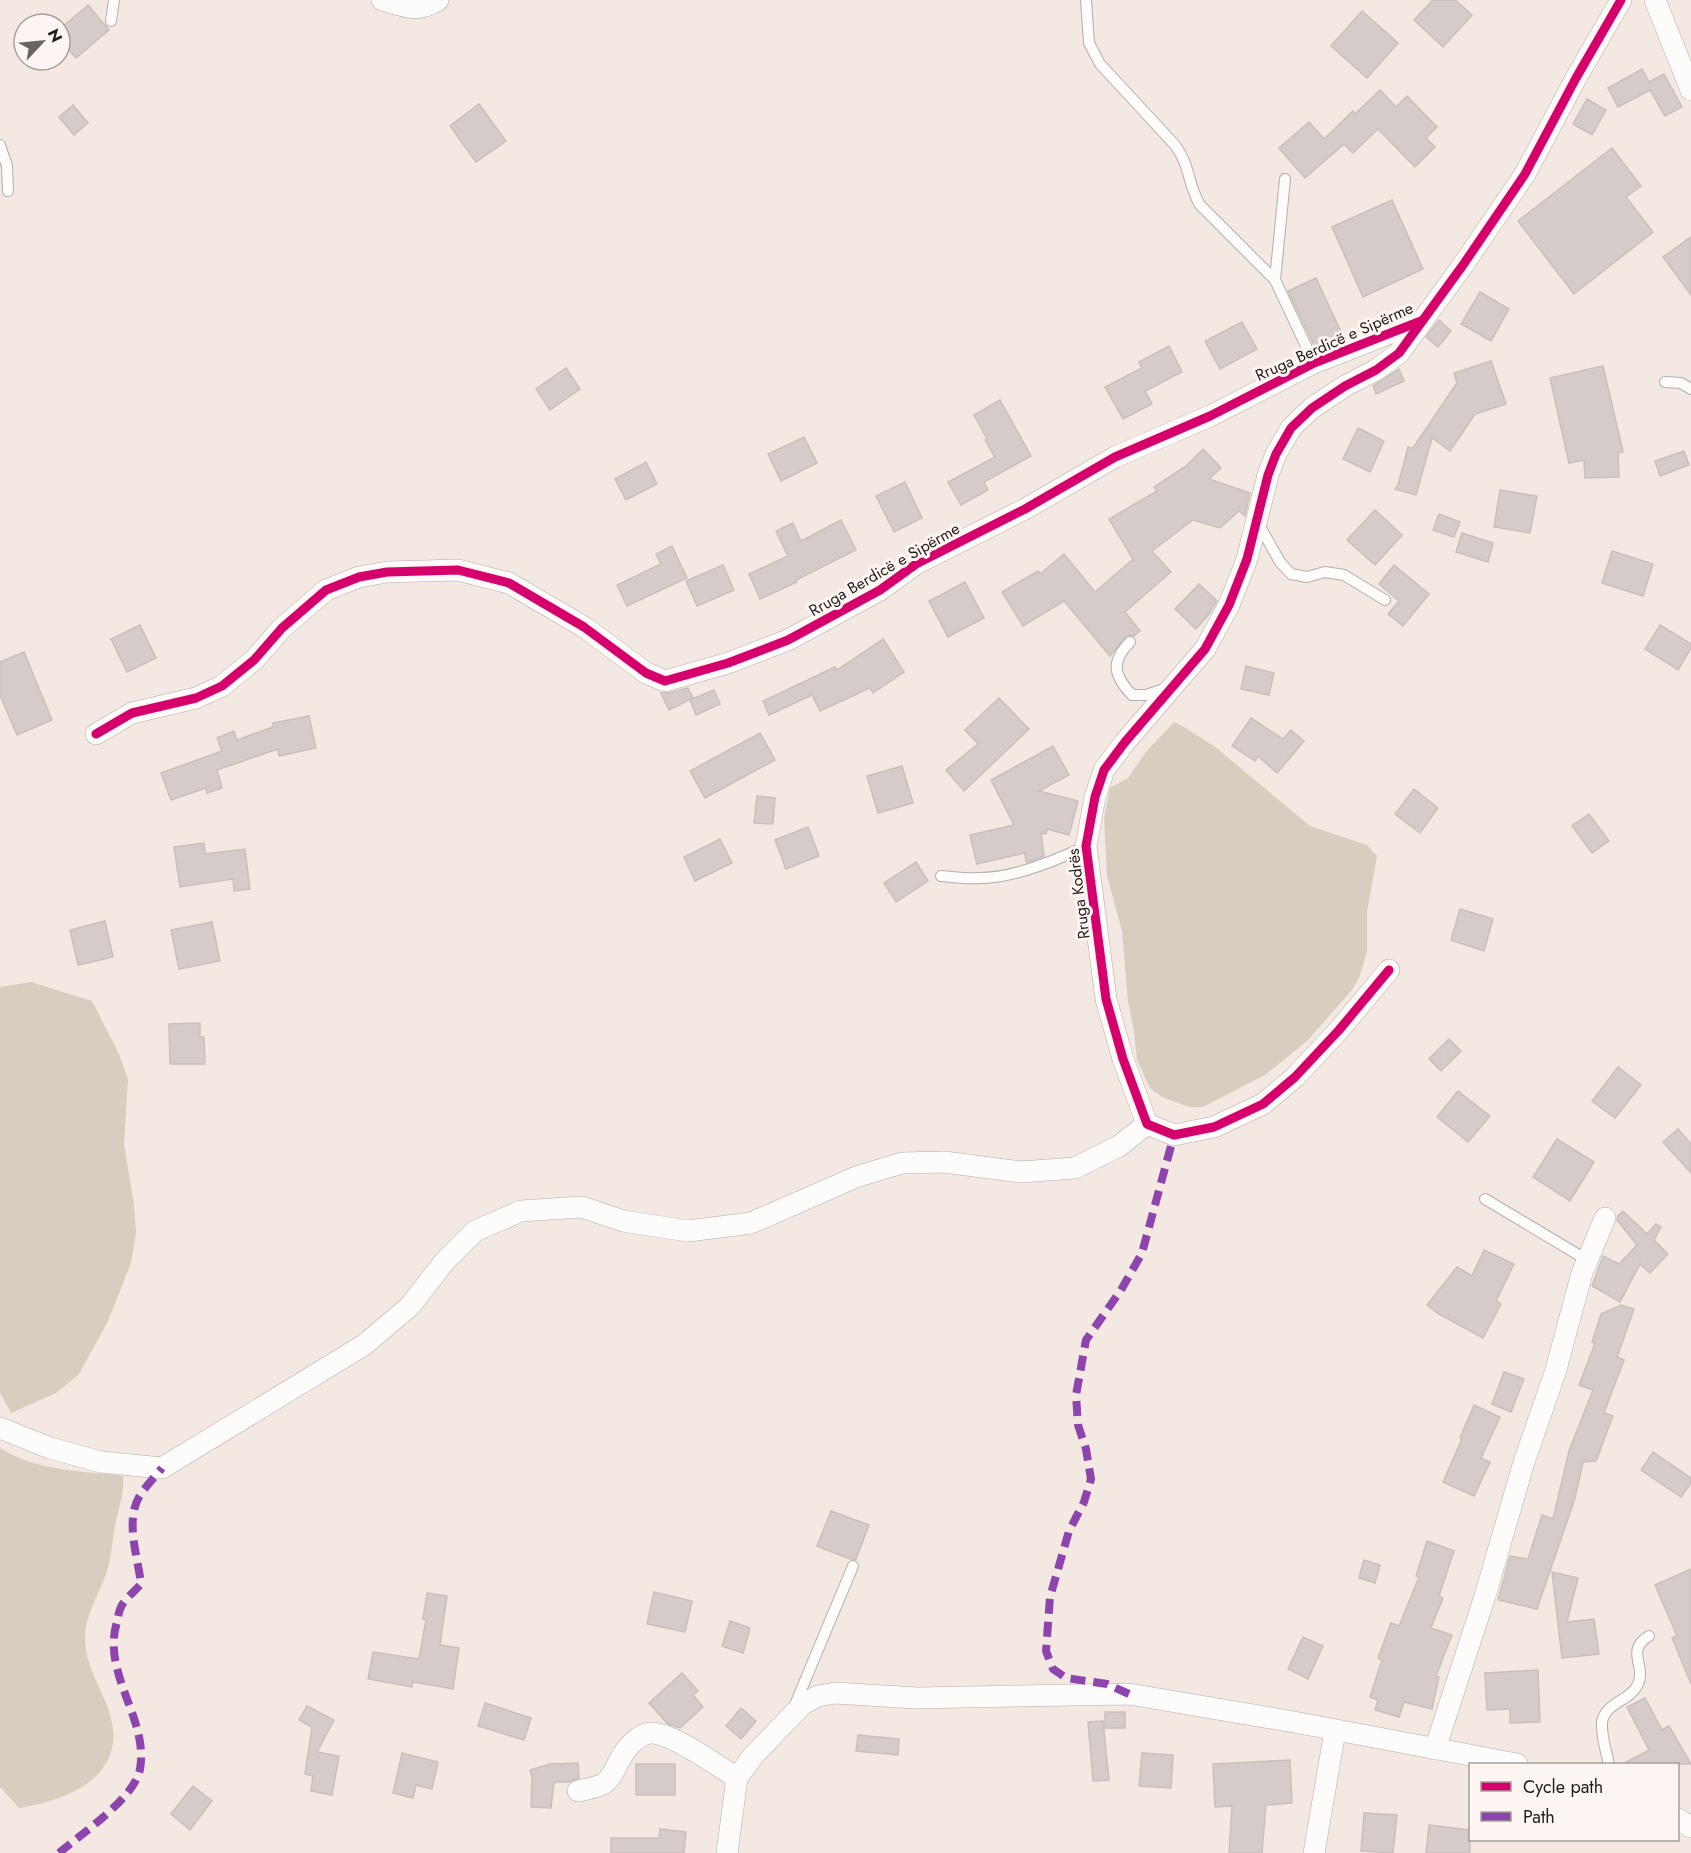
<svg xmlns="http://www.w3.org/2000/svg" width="1691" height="1853" font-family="Jost,sans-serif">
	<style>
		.green { fill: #d7cebf }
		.building { fill: #d5ccc9; stroke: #c9c0bd; stroke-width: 1.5 }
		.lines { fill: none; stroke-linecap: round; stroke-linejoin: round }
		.service-casing { stroke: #b5ada8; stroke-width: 12 }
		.minor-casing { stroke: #b5ada8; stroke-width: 22 }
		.service { stroke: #fdfcfb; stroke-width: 10 }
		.minor { stroke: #fdfcfb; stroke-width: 21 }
		.quiet { stroke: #8e44ad; stroke-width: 8; stroke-dasharray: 15 8; stroke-linecap: butt }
		.cycleway-casing { stroke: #fdf5f1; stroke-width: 13 }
		.cycleway { stroke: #d6006c; stroke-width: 9 }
		.labels { text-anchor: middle; stroke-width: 6; stroke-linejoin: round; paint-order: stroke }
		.street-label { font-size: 16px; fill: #231d19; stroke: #fdf5f1 }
	</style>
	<rect width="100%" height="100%" fill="#f3e8e2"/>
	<g class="green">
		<path d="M1174,722c15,7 26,16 40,24l96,80 57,19 10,11 -10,56v40l-8,26 -7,12 -45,51 -42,34 -62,32h-14l-27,-10 -12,-9 -13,-28 -3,-29 -6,-30 -6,-70 -15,-55 -3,-58 6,-30 18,-10 17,-25z"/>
		<path d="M31,982l61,19 27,53 9,25 -4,65 10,61 2,28 -5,30 -23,58 -29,53 -23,19 -45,20 -11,-20v-406z"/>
		<path d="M0,1448c36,23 82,23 123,28 1,18 -3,28 -7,45 -4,17 -4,36 -10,53 -6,17 -16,34 -20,52 -5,29 9,51 20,77 28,68 -30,96 -87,105l-19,-21z"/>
	</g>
	<g class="building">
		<path d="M1433,0h22l17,15 -29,32 -29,-27z"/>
		<path d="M88,5l21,25 -33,28 -16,-18v-11z"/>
		<path d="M1362,11l36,32 -31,35 -36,-32z"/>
		<path d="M1642,69l7,13 15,-8 18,33 -17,9 -15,-26 -32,17 -10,-19z"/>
		<path d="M1380,90l16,17 11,-11 30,31 -11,11 9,9 -20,20 -37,-38 -25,24 -9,-9 -39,34 -26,-30 30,-26 15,17 29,-28 2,3z"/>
		<path d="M1587,99l19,11 -14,25 -19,-11z"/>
		<path d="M479,104l27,37 -30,21 -26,-36z"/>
		<path d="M73,105l15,18 -14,12 -15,-18z"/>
		<path d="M1612,148l29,38 -15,11 27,35 -79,62 -56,-73z"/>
		<path d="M1392,200l31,69 -60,28 -31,-70z"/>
		<path d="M1691,237v58l-28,-38z"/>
		<path d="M1316,278l26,56 -27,13 -27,-56z"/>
		<path d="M1480,292l29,17 -18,32 -30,-17z"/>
		<path d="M1439,320l12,11 -13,16 -12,-10z"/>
		<path d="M1242,322l15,27 -37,20 -15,-28z"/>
		<path d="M1169,346l13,26 -37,19 7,13 -29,15 -18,-32 37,-19 -3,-6z"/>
		<path d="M1491,361l15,43 -31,10 -25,37 -18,-13 -16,57 -21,-6 3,-4 10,-38 5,1 44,-65 -3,-10z"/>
		<path d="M1603,366l20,86 -5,1 1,24 -34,1 -1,-18 -15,3 -19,-85z"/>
		<path d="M566,368l14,21 -30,21 -14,-21z"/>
		<path d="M1399,369l5,12 -28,13 -3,-8z"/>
		<path d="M1000,400l31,56 -47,26 4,8 -27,15 -13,-23 47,-25 -10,-17 2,-1 -13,-24z"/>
		<path d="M1358,428l26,13 -14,31 -27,-13z"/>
		<path d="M804,437l13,26 -36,18 -13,-27z"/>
		<path d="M1203,449l18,19 -12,11 41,14 -5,23 -6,-5 -19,17 -27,-8 -41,31 19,21 -46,40 15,19 -6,5 -6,-1 -3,2 -15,19 -46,-55 -41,25 -21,-34 36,-21 2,3 24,-20 31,38 38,-33 -24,-40 48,-28 -3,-4 32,-21z"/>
		<path d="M1684,451l5,14 -29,11 -5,-15z"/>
		<path d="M646,462l11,22 -31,16 -11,-21z"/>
		<path d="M905,482l17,36 -28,14 -18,-36z"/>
		<path d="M1500,490l37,6 -7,37 -36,-6z"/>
		<path d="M1375,510l27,25 -27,30 -28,-25z"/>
		<path d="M1439,514l21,8 -6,15 -21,-7z"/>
		<path d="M841,520l15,30 -60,30 1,2 -37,17 -11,-25 39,-18 -12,-25 17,-8 8,18z"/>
		<path d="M1462,533l31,10 -5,19 -32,-10z"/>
		<path d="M672,546l15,32 -60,28 -10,-21 44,-21 -5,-10z"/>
		<path d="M1612,551l41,13 -10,32 -41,-13z"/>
		<path d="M723,565l11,25 -37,16 -11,-25z"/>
		<path d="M1394,565l35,29 -26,32 -15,-12 11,-13 -20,-17z"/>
		<path d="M965,582l19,36 -36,19 -19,-36z"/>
		<path d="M1199,584l18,17 -8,13 -13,15 -21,-20z"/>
		<path d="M140,625l16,33 -29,14 -16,-33z"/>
		<path d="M1660,625l31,19v4l-13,22 -33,-21z"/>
		<path d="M883,639l21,33 -31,21 -3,-5 -50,23 -8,-16 -43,20 -6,-14 72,-34 2,3z"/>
		<path d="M24,652l28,68 -35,15 -17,-40v-33z"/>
		<path d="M1246,666l28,7 -5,22 -28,-6z"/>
		<path d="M688,688l5,10 -24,12 -8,-17h8z"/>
		<path d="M714,690l6,14 -24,11 -6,-15z"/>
		<path d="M999,698l30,31 -65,62 -18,-21 32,-26 -13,-14z"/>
		<path d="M309,716l7,32 -37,8 -1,-7 -61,21 5,18 -15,5 -1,-5 -35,12 -10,-27 61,-22 -5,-13 17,-7 3,9 36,-13v-4z"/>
		<path d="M1251,718l32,21 8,-9 13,11 -27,32 -19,-17 -3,5 -23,-15z"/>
		<path d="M760,733l15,27 -70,38 -15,-27z"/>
		<path d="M1053,746l16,29 -30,16 39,10 -9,34 -22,-6 -1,5 -5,-1 3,23 -12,5 -6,1 -1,-9 -48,11 -7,-29 44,-10 -23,-45z"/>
		<path d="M902,766l11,37 -35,10 -11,-37z"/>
		<path d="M1414,789l24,19 -18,25 -25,-19z"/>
		<path d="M757,796l18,2 -2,26 -19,-1z"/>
		<path d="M1589,814l20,27 -17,12 -20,-27z"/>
		<path d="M808,827l11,29 -33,13 -11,-29z"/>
		<path d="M720,839l12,24 -37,18 -11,-24z"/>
		<path d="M204,843l1,11 40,-5 5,40 -16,2 -1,-12 -53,8 -6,-40z"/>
		<path d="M916,862l12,19 -32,21 -12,-19z"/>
		<path d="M1460,909l33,10 -9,32 -33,-11z"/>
		<path d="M105,921l8,36 -35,8 -8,-35z"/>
		<path d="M212,922l8,39 -41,8 -8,-39z"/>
		<path d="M200,1023v14h4l1,27h-35l-1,-40z"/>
		<path d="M1449,1039l12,12 -20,20 -12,-12z"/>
		<path d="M1618,1067l23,18 -26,33 -23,-17z"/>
		<path d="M1458,1091l32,25 -22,26 -31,-25z"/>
		<path d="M1678,1129l13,15v29l-28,-31z"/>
		<path d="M1557,1139l37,23 -24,39 -37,-24z"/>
		<path d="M1623,1211l24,23 9,-10 5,3 -7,13 14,14 -18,19 -10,-9 -20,38 -28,-16 11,-30 16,8 18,-19 -20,-25 1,-4z"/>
		<path d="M1484,1250l30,14 -18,37 5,3 -18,34 -44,-24 -12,-9 30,-38 15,9z"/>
		<path d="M1621,1305l13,4 -17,48 7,3 -20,53 9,3 -17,45 -13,1 -8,36 -38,111 -39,-9 12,-44 18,3 14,-44 11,4 16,-68 24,-61 -14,-5 16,-42 -3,-1 9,-28z"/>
		<path d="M1504,1372l20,7 -13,33 -19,-8z"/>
		<path d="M1474,1405l26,12 -19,41 9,4 -16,34 -31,-14 19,-43 -2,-1z"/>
		<path d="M1653,1452l38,26v5l-10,14 -40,-27z"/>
		<path d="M831,1511l38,14 -13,34h-6l-33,-13z"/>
		<path d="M1427,1541l27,10 -15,45 4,2 -12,30 21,7 -16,41 3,1 -7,32 -28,-7 -5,15 -24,-7 3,-10 -8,-3 12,-37 -4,-2 13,-35 8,3 20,-49 -3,-1z"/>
		<path d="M1364,1560l16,5 -5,18 -16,-5z"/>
		<path d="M1691,1569v115l-19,-46 5,-2 -22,-51z"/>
		<path d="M1552,1572l26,6 -11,44 27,-3 5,35 -37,4z"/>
		<path d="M654,1592l38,9 -7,31 -38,-8z"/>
		<path d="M427,1593l20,3 -7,49 19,3 -6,41 -40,-7 -1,5 -44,-8 5,-27 46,7 7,-39 -3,-1z"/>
		<path d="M730,1621l20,7 -7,25 -21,-7z"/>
		<path d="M1303,1637l20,9 -15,33 -20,-10z"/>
		<path d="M1538,1670l2,52 -30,1v-14l-23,1 -2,-37z"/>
		<path d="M682,1673l16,18 -5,4 10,12 -23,21 -12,-4 -19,-21z"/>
		<path d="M1645,1698l17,32 7,-4 22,38h-68l26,-14 -22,-43z"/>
		<path d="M485,1703l46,15 -7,22 -46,-14z"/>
		<path d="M307,1706l27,14 -17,32 22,4 -7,39 -21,-4 2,-15 -8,-2 7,-47 -13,-7z"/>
		<path d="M741,1708l15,13 -15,18 -15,-13z"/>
		<rect x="1105" y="1712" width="20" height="16"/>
		<path d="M1103,1721l6,59 -16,1 -5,-59z"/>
		<path d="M858,1735l41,4 -1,16 -42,-4z"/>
		<path d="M402,1753l36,9 -6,27 -16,-4 -3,13 -20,-5z"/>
		<path d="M1142,1753l31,2 -2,33 -32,-2z"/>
		<path d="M1290,1760l2,43 -26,2 -4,48h-33l3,-47 -17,1 -2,-43z"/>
		<path d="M578,1763l1,15 -10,4h-15l-3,26 -20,-1 1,-30 -2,-7 20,-6z"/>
		<rect x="636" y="1764" width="39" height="31"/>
		<path d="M193,1786l19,15 -22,29 -19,-16z"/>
		<path d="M1364,1813l33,2 -4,38 -32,-2z"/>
		<path d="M1429,1825l41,5v23h-44z"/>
		<path d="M660,1829l26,3 -2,21h-73v-15h48z"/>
	</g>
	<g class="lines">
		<g class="service-casing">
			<g id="service">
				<path d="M1086,0l3,43 11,21 75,81c16,22 12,38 25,60l75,75 39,83"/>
				<path d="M111,21l3,-21"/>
				<path d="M0,145l7,21 1,25"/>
				<path d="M1275,280l10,-101"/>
				<path d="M1665,382l16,1 10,6"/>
				<path d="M1258,523l22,39 11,12 16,3 18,-5 19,3 41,25"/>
				<path d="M1130,642c-20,20 -16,34 2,53h14l21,-7"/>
				<path d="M941,876c13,1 25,3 38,2 35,0 76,-17 107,-32"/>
				<path d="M1485,1199l102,61"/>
				<path d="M794,1707l59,-141"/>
				<path d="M1609,1764c-3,-13 -8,-28 -7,-42 3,-19 27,-21 35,-36 11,-20 -13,-35 12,-50"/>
			</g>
		</g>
		<g class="minor-casing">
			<g id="minor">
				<path d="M382,0c21,6 36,14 56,0"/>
				<path d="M1655,0l36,90"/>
				<path d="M96,734l36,-21 64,-15 26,-12 32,-26 28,-32 44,-38 33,-13 28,-5 71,-2 51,13 75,44 62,46 19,8 63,-18 60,-23 92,-50 36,-26 109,-55 90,-52 95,-41 104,-53 107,-42"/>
				<path d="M1389,970l-50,60 -44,47 -32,27 -49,23 -40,8 -27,-11 -24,-65 -17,-60 -20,-153 9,-49 9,-27 21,-28 80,-93 24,-44 18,-46 21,-84 8,-21 15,-26 21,-20 33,-22 31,-16 23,-17 64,-88 62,-91 51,-96 45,-78"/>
				<path d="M0,1428l50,20 51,14 61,6 202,-123 46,-39 35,-45 30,-30 46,-20 61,-4 41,14 65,10 63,-8 105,-46 46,-14 42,-1 77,10 54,-4 44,-22 28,-22"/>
				<path d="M1435,1749l50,-153 39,-134 31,-89 27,-100 23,-55"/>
				<path d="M578,1791c34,-7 28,-7 44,-35 5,-9 17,-22 28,-23 20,-2 69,34 87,45"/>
				<path d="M1678,1819l13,8"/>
				<path d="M727,1853l10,-75 16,-22 50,-52 15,-8 17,-3 81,5 213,-4 165,28 223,42"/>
				<path d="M1314,1853l21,-122"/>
			</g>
		</g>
		<use href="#service" class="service"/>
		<use href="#minor" class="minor"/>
		<g class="quiet">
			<path d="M1129,1694l-22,-10 -41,-6 -13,-9 -7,-18 4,-54 19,-66 15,-29 7,-23 -5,-30 -8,-24 -2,-30 10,-55 35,-50 21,-37 32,-118"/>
			<path d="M59,1853c22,-19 76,-55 81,-84 9,-50 -39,-96 -23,-147 1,-5 2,-12 5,-17 5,-8 13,-14 19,-21 -3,-26 -16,-63 -2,-87 6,-10 16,-20 23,-29"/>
		</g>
		<g class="cycleway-casing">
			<g id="cycleway">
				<path d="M96,734l36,-21 64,-15 26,-12 32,-26 28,-32 44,-38 33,-13 28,-5 71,-2 51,13 75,44 62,46 19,8 63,-18 60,-23 92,-50 36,-26 109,-55 90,-52 95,-41 104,-53 107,-42"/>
				<path d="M1389,970l-50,60 -44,47 -32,27 -49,23 -40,8 -27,-11 -24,-65 -17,-60 -20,-153 9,-49 9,-27 21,-28 80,-93 24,-44 18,-46 21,-84 8,-21 15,-26 21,-20 33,-22 31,-16 23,-17 64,-88 62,-91 51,-96 45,-78"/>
			</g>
		</g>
		<use href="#cycleway" class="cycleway"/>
	</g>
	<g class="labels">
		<g class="street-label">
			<text transform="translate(1334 341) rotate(-24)" y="6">Rruga Berdicë e Sipërme</text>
			<text transform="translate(884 569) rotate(-30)" y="6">Rruga Berdicë e Sipërme</text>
			<text transform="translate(1078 894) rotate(-97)" y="6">Rruga Kodrës</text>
		</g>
	</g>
	<rect x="1469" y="1763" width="210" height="78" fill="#fdf5f1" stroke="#a69f9b" stroke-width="1.5"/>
	<rect x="1481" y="1782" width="30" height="9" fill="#d6006c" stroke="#a69f9b" stroke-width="1.5"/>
	<text x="1523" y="1793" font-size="18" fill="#231d19">Cycle path</text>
	<rect x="1481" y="1812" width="30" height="9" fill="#8e44ad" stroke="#a69f9b" stroke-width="1.5"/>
	<text x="1523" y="1823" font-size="18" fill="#231d19">Path</text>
	<g transform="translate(42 42) rotate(64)"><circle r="28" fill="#fdf5f1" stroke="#a69f9b" stroke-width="1.5"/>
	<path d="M0-4.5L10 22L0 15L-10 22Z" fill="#6c645f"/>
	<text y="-9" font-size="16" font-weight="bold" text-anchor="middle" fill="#231d19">N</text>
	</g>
</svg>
